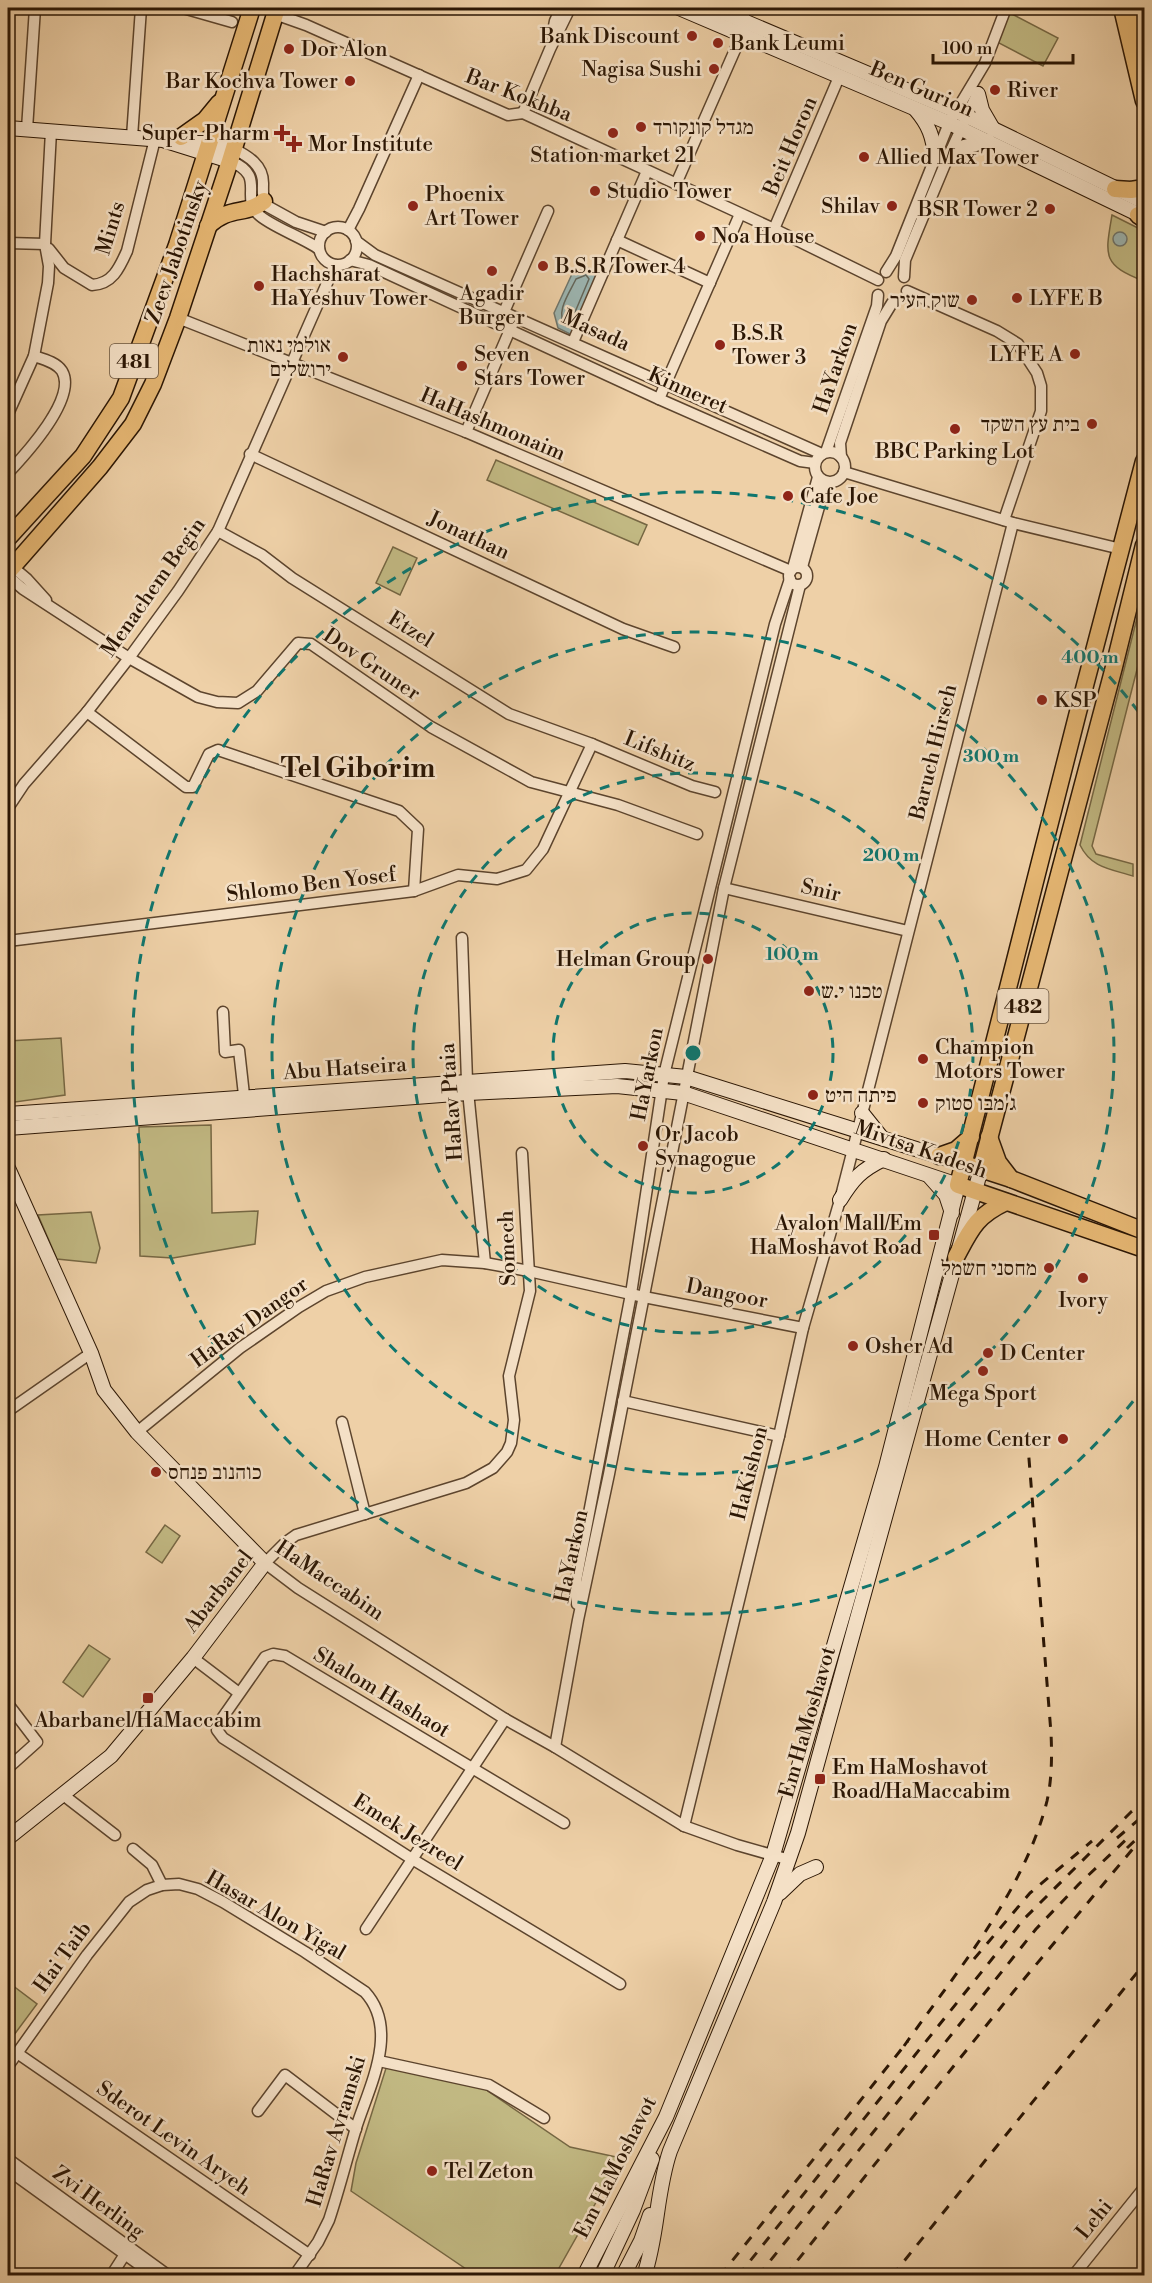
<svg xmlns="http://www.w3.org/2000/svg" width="1152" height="2283" font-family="'Libre Bodoni','Frank Ruhl Libre',serif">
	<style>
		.green { fill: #c1b882; stroke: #766743; stroke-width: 1.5 }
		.water { fill: #9cb5b1; stroke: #6f756c; stroke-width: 1.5 }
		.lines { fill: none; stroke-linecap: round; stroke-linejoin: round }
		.shore { stroke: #64665a; stroke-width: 1.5 }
		.street-casing { stroke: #5c442d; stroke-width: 13 }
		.secondary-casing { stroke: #2b1604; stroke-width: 16 }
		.primary-casing { stroke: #2b1604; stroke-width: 19 }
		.street { stroke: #f4e0c6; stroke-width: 10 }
		.secondary { stroke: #f4e0c6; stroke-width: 14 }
		.primary { stroke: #e7b874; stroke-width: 16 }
		.rail { stroke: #2b1604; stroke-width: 3; stroke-dasharray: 10 10; stroke-linecap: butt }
		.ring { fill: none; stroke: #0f766e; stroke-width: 3; stroke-dasharray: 10 8 }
		.poi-dot { fill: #8f2418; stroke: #f4e0c6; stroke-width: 2 }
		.labels { text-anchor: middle; stroke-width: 5; stroke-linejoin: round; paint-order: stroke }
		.shield { fill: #f4e0c6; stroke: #67533e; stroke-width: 1.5 }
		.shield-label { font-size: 20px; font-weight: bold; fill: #2b1604 }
		.poi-label { font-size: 21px; fill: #2b1604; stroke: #f4e0c6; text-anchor: start }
		.street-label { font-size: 21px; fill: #2b1604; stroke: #f4e0c6 }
		.district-label { font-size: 27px; font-weight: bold; fill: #2b1604; stroke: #f4e0c6 }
		.centre { fill: #0f766e; stroke: #f4e0c6; stroke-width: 3 }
		.ring-label { font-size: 18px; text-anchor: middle; font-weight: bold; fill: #0f766e; stroke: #f4e0c6; stroke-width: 5; stroke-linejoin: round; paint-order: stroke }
	</style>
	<rect width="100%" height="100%" fill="#eed0a7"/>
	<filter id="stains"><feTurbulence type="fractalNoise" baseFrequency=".00333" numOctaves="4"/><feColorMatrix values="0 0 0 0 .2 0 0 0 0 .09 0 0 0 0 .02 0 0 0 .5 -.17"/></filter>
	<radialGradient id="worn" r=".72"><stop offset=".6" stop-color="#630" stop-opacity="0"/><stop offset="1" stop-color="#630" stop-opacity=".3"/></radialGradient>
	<g class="green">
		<path d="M1008,12l50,26 -15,28 -46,-24z"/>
		<path d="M1112,215l32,16v50c-42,-16 -39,-25 -32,-66z"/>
		<path d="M496,460l151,65 -9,20 -151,-65z"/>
		<path d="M393,547l24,11 -17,37 -24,-12z"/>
		<path d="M1144,590v52l-52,204 4,8 37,10v12c-22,-7 -42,-8 -53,-31z"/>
		<path d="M61,1038l4,57 -57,8v-62z"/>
		<path d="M211,1125l1,88 46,-2 -3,33 -82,14 -33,-2 -1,-129z"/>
		<path d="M91,1212l9,36 -4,15 -39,-4 -19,-44z"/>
		<path d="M165,1525l15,11 -18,27 -16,-11z"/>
		<path d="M89,1645l21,14 -27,38 -20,-15z"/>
		<path d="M8,1982l29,22 -26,35 -3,-2z"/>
		<path d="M387,2065l89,18 94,64 51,11 -66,117h-80l-124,-84 5,-28z"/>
	</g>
	<g class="water">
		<circle cx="1120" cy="239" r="7"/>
		<path d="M586,268l14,2 -28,65 -14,-7 -4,-15 18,-39z"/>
	</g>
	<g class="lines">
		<path class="shore" d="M586,275l3,4 -19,45 -4,2c-12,-13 4,-34 10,-47z"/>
		<g class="street-casing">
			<g id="street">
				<path d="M183,8l49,14"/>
				<path d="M275,14l31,11 202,90 15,-2 251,116 104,51"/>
				<path d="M744,28v-20"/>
				<path d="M552,36l3,-15 6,-13"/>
				<path d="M523,113l27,-64 20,-41"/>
				<path d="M27,129l8,-121"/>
				<path d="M132,137l9,-129"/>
				<path d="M234,149c14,7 29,16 29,34 0,9 -1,15 4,23l29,16 30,10"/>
				<path d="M230,161c37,15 10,35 28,53 10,11 46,24 61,35"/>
				<path d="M676,184l66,-150"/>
				<circle cx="338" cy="246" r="19"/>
				<path d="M774,229l65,-152"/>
				<path d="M348,230l11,-21 60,-134"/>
				<path d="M617,240l93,43"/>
				<path d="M356,241l19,14 447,199"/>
				<path d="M8,243l37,1"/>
				<path d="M49,249l15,19 28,17c20,-1 27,-16 35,-34l28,-112"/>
				<path d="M350,260l19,5 290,134 141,62 15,2"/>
				<path d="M886,272l10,-16 53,-133 36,-60 21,-55"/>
				<path d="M904,277l1,-17 43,-103 30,-65"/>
				<path d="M907,291l90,40 21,13 19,29 4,13v25l-37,109"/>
				<path d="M504,312l44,-101"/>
				<path d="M178,318l288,114 325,139"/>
				<path d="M573,342l74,-171"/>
				<path d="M659,399l81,-185"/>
				<path d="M8,414l26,-58 14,-73 1,-17 -4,-22 6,-113"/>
				<path d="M466,432l46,-107"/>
				<circle cx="830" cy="467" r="15"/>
				<path d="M826,452l51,-146 1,-11"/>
				<path d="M250,454l373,175 51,18"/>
				<path d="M841,457l-1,-14 41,-122 11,-18"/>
				<path d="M844,472l169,51 108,26"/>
				<path d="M8,473c17,-18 70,-75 54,-102 -6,-9 -19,-12 -28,-15"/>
				<path d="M218,531l44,24 30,23 217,136 83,30 100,42 23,6"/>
				<path d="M8,563l19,16 19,21"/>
				<circle cx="798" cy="576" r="9"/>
				<path d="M802,567l24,-85"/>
				<path d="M793,568l25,-91"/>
				<path d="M8,576l15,13 106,69 69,39 19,5 21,1 19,-12 41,-48 13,1 120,83 100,55 87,23 79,29"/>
				<path d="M87,712l99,75h7l16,-33 9,-4 181,61 19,18 -4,62"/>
				<path d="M8,808l16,-24 63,-72 42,-54 49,-67 40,-60 117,-266"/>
				<path d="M724,888l184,43"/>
				<path d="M462,938l5,143 18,182"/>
				<path d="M8,941l406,-50 44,-16 39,4 29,-9 17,-21 49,-105"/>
				<path d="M223,1012l2,40 14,-2 6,54"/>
				<path d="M522,1153l8,138 -21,85 5,44 -3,23 -4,9 -14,16 -27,15 -170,52 -10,7 -21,21 33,25 207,131 50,28 129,79 53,19 53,15"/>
				<path d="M623,1401l156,35"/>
				<path d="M8,1411l83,-58"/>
				<path d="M342,1422l23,92"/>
				<path d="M137,1432l103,-84 59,-41 27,-16 39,-14 77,-17 43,3 44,8 115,26 159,31"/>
				<path d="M577,1604l-1,-23 55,-287 33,-219 111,-451 15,-45"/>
				<path d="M193,1658l46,35"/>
				<path d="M8,1704l29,38 -29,26"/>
				<path d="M555,1747l23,-127 31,-146 115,-586 76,-303"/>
				<path d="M62,1794l53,41"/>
				<path d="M564,1823l-279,-167 -12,-2 -8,3 -42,60 -6,13 6,8 189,121 208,125"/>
				<path d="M684,1826l95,-390 24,-108 37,-128 173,-677"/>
				<path d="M133,1849l19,16 10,20"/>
				<path d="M366,1929l139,-210"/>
				<path d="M17,2053l293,202"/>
				<path d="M379,2061l110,24 55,33"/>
				<path d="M8,2066l79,-111 42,-53 18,-12 15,-5 17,-1 19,5 25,13 82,50 60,40c35,38 4,95 -9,136 -9,30 -17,62 -27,92l-11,22 -24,34"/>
				<path d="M258,2111l27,-36 71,54"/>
				<path d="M8,2159l161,117"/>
				<path d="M8,2170l147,106"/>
				<path d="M111,2276l16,-25"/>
				<path d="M1073,2276l71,-88"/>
			</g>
		</g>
		<g class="secondary-casing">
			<g id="secondary">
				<path d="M679,8l270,115 195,94"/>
				<path d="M713,8l243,103 188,91"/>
				<path d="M978,94l4,16 11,19"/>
				<path d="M916,110c13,15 17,27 19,46"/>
				<path d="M8,128l155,12 67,21"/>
				<path d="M178,137l18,1 38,11"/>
				<path d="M948,157l16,-10 24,-6"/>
				<path d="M862,1113l20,25"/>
				<path d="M8,1114l617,-43 61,6 278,87"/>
				<path d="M8,1128l460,-35 149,-7 66,7 275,92 -72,282 -113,388 -107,262 -82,159"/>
				<path d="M8,1168l83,185 13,37 33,42 128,131 -72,95 -82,98 -103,82"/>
				<path d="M930,1177l16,18 6,18"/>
				<path d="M840,1200c13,-21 21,-30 44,-41"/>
				<path d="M780,1893l20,-19 16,-7"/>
				<path d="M602,2276l31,-66 19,-51"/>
				<path d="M623,2276l18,-35 9,-26"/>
				<path d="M644,2276c14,-41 12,-84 26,-125l104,-249 24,-69 183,-664"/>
			</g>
		</g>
		<g class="primary-casing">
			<g id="primary">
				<path d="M1122,8l22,93"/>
				<path d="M1136,8l8,33"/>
				<path d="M181,137l24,-17 14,-17"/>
				<path d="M1115,189l16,1 13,-2"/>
				<path d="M1138,215l6,4"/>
				<path d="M208,226c22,-21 38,-10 56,-25"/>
				<path d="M1144,461l-66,251 -120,473 186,64"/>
				<path d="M8,538l75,-82 38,-58 56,-153 75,-237"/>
				<path d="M8,572l92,-105 33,-43 20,-40 25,-66 52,-157 47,-153"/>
				<path d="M989,1137l9,25 13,17"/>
				<path d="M939,1156l17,-6 15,-13"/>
				<path d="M971,1166l40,13 133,52"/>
				<path d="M981,1169l133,-502 30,-122"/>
				<path d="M956,1257c15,-28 20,-41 50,-55"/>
			</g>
		</g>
		<use href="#street" class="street"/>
		<use href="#secondary" class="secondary"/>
		<use href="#primary" class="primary"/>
		<g class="rail">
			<path d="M1117,1838l27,-23"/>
			<path d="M1127,1848l17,-16"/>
			<path d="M974,1959l56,-66 62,-52"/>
			<path d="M904,2046c53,-75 120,-154 143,-245 5,-22 5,-46 4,-68l-24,-299"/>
			<path d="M720,2276l188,-235"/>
			<path d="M738,2276l286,-357 107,-107 13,-10"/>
			<path d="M758,2276l278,-347 43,-45 52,-49"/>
			<path d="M785,2276l229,-285 122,-146"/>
			<path d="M892,2276l252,-312"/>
		</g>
	</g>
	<g class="ring">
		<circle cx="693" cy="1053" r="140"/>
		<circle cx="693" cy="1053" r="280"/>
		<circle cx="693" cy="1053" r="421"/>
		<path d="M1144 1387A561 561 0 1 1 1144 719"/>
	</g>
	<g class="poi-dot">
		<circle cx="692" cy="36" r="6"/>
		<circle cx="718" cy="43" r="6"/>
		<circle cx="289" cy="49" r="6"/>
		<circle cx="714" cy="69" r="6"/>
		<circle cx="350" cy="81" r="6"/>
		<circle cx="995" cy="90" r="6"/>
		<circle cx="641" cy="127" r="6"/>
		<path d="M279 124h6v6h6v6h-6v6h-6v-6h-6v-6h6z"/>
		<circle cx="613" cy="133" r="6"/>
		<path d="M291 135h6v6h6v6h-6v6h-6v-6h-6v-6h6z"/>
		<circle cx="864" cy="157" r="6"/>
		<circle cx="595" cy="191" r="6"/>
		<circle cx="413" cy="206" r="6"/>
		<circle cx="892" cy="206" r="6"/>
		<circle cx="1050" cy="209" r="6"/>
		<circle cx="700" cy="236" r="6"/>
		<circle cx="543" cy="266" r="6"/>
		<circle cx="492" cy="271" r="6"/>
		<circle cx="259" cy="286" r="6"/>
		<circle cx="1017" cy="298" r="6"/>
		<circle cx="972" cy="300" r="6"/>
		<circle cx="720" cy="345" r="6"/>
		<circle cx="1075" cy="354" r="6"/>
		<circle cx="343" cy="357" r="6"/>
		<circle cx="462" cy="366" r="6"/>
		<circle cx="1092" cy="424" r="6"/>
		<circle cx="955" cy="429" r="6"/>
		<circle cx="788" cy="496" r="6"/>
		<circle cx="1042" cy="700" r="6"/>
		<circle cx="708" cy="959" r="6"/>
		<circle cx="809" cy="991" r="6"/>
		<circle cx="923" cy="1059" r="6"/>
		<circle cx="813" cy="1095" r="6"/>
		<circle cx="923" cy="1103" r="6"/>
		<circle cx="643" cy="1146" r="6"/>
		<rect x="928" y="1229" width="12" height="12" rx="3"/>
		<circle cx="1049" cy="1268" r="6"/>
		<circle cx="1083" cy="1278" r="6"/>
		<circle cx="853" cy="1346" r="6"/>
		<circle cx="988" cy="1353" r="6"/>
		<circle cx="983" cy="1371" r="6"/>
		<circle cx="1063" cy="1439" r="6"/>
		<circle cx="156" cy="1472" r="6"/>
		<rect x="142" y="1692" width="12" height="12" rx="3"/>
		<rect x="814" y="1773" width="12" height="12" rx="3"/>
		<circle cx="432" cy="2171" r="6"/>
	</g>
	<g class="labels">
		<g class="shield">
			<rect x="110" y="344" width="48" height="34" rx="4.5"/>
			<rect x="997.5" y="989" width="51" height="34" rx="4.5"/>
		</g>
		<g class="shield-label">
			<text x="134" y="368">481</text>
			<text x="1023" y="1013">482</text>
		</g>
		<g class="poi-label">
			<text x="680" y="43" text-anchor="end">Bank Discount</text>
			<text x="730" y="50">Bank Leumi</text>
			<text x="301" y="56">Dor Alon</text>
			<text x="702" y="76" text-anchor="end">Nagisa Sushi</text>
			<text x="338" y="88" text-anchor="end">Bar Kochva Tower</text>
			<text x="1007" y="97">River</text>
			<text x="653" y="134">מגדל קונקורד</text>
			<text x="270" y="140" text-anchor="end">Super-Pharm</text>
			<text x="308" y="151">Mor Institute</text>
			<text x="613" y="162" text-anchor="middle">Station market 21</text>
			<text x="876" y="164">Allied Max Tower</text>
			<text x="607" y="198">Studio Tower</text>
			<text x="425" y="201">Phoenix<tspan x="425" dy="24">Art Tower</tspan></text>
			<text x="880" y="213" text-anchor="end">Shilav</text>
			<text x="1038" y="216" text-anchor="end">BSR Tower 2</text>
			<text x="712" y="243">Noa House</text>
			<text x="555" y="273">B.S.R Tower 4</text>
			<text x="271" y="281">Hachsharat<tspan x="271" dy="24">HaYeshuv Tower</tspan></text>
			<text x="492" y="300" text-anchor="middle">Agadir<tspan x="492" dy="24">Burger</tspan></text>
			<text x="1029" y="305">LYFE B</text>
			<text x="960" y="307" text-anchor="end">שוק העיר</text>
			<text x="732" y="340">B.S.R<tspan x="732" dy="24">Tower 3</tspan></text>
			<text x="331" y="352" text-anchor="end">אולמי נאות<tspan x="331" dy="24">ירושלים</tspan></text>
			<text x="474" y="361">Seven<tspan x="474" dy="24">Stars Tower</tspan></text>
			<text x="1063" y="361" text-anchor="end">LYFE A</text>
			<text x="1080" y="431" text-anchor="end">בית עץ השקד</text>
			<text x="955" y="458" text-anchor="middle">BBC Parking Lot</text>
			<text x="800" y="503">Cafe Joe</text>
			<text x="1054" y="707">KSP</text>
			<text x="696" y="966" text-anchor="end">Helman Group</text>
			<text x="821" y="998">טכנו י.ש</text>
			<text x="935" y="1054">Champion<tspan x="935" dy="24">Motors Tower</tspan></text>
			<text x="825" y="1102">פיתה היט</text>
			<text x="935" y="1110">ג'מבו סטוק</text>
			<text x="655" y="1141">Or Jacob<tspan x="655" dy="24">Synagogue</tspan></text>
			<text x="922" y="1230" text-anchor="end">Ayalon Mall/Em<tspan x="922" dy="24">HaMoshavot Road</tspan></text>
			<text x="1037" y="1275" text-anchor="end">מחסני חשמל</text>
			<text x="1083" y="1307" text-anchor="middle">Ivory</text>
			<text x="865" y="1353">Osher Ad</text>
			<text x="1000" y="1360">D Center</text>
			<text x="983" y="1400" text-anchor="middle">Mega Sport</text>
			<text x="1051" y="1446" text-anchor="end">Home Center</text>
			<text x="168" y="1479">כוהנוב פנחס</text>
			<text x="148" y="1727" text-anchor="middle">Abarbanel/HaMaccabim</text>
			<text x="832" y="1774">Em HaMoshavot<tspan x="832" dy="24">Road/HaMaccabim</tspan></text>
			<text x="444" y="2178">Tel Zeton</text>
		</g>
		<g class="street-label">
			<text transform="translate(922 89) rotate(23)" y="7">Ben Gurion</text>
			<text transform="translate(519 95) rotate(21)" y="7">Bar Kokhba</text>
			<text transform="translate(790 146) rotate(-67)" y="7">Beit Horon</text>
			<text transform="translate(110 228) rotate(-73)" y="7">Mints</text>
			<text transform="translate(176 252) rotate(-71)" y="7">Zeev Jabotinsky</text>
			<text transform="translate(596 330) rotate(24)" y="7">Masada</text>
			<text transform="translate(835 368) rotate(-71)" y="7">HaYarkon</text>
			<text transform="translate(688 390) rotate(24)" y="7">Kinneret</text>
			<text transform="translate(493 424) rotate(23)" y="7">HaHashmonaim</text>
			<text transform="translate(469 535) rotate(25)" y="7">Jonathan</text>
			<text transform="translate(153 587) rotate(-55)" y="7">Menachem Begin</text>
			<text transform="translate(411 629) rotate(32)" y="7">Etzel</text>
			<text transform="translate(372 664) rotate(34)" y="7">Dov Gruner</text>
			<text transform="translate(660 751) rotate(22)" y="7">Lifshitz</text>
			<text transform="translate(933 752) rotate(-76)" y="7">Baruch Hirsch</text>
			<text transform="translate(311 884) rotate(-7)" y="7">Shlomo Ben Yosef</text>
			<text transform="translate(821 890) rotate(13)" y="7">Snir</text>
			<text transform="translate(345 1068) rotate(-4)" y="7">Abu Hatseira</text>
			<text transform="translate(647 1074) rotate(-79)" y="7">HaYarkon</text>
			<text transform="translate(451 1102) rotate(-94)" y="7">HaRav Ptaia</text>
			<text transform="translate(921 1149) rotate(19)" y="7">Mivtsa Kadesh</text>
			<text transform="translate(507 1248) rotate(-92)" y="7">Somech</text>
			<text transform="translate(727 1293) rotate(11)" y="7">Dangoor</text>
			<text transform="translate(249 1322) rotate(-36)" y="7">HaRav Dangor</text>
			<text transform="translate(749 1473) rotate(-76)" y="7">HaKishon</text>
			<text transform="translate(571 1556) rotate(-78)" y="7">HaYarkon</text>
			<text transform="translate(330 1580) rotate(34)" y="7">HaMaccabim</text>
			<text transform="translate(218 1591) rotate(-52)" y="7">Abarbanel</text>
			<text transform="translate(382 1692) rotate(31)" y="7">Shalom Hashaot</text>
			<text transform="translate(807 1722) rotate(-74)" y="7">Em HaMoshavot</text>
			<text transform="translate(408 1832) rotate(32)" y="7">Emek Jezreel</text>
			<text transform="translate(276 1915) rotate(30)" y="7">Hasar Alon Yigal</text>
			<text transform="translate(62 1957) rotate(-54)" y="7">Hai Taib</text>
			<text transform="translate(336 2131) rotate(-73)" y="7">HaRav Avramski</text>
			<text transform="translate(174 2138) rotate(35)" y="7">Sderot Levin Aryeh</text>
			<text transform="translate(615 2167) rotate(-63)" y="7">Em HaMoshavot</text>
			<text transform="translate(99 2202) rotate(36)" y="7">Zvi Herling</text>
			<text transform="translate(1094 2219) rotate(-51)" y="7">Lehi</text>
		</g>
		<g class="district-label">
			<text x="358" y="777">Tel Giborim</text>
		</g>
	</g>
	<circle cx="693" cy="1053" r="9" class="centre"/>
	<g class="ring-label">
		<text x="1090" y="663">400 m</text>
		<text x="991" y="762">300 m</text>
		<text x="891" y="861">200 m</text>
		<text x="792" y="960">100 m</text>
	</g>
	<rect width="1152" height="2283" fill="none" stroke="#eed0a7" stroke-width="30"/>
	<rect x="9" y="9" width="1134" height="2265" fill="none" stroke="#2b1604" stroke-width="3"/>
	<rect x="15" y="15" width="1122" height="2253" fill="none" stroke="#2b1604" stroke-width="1.5"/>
	<path d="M933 54v9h140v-9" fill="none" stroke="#2b1604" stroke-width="3"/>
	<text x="942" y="54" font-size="18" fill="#2b1604" stroke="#f4e0c6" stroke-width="4.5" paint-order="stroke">100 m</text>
	<rect width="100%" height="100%" filter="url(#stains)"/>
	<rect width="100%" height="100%" fill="url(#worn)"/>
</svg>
